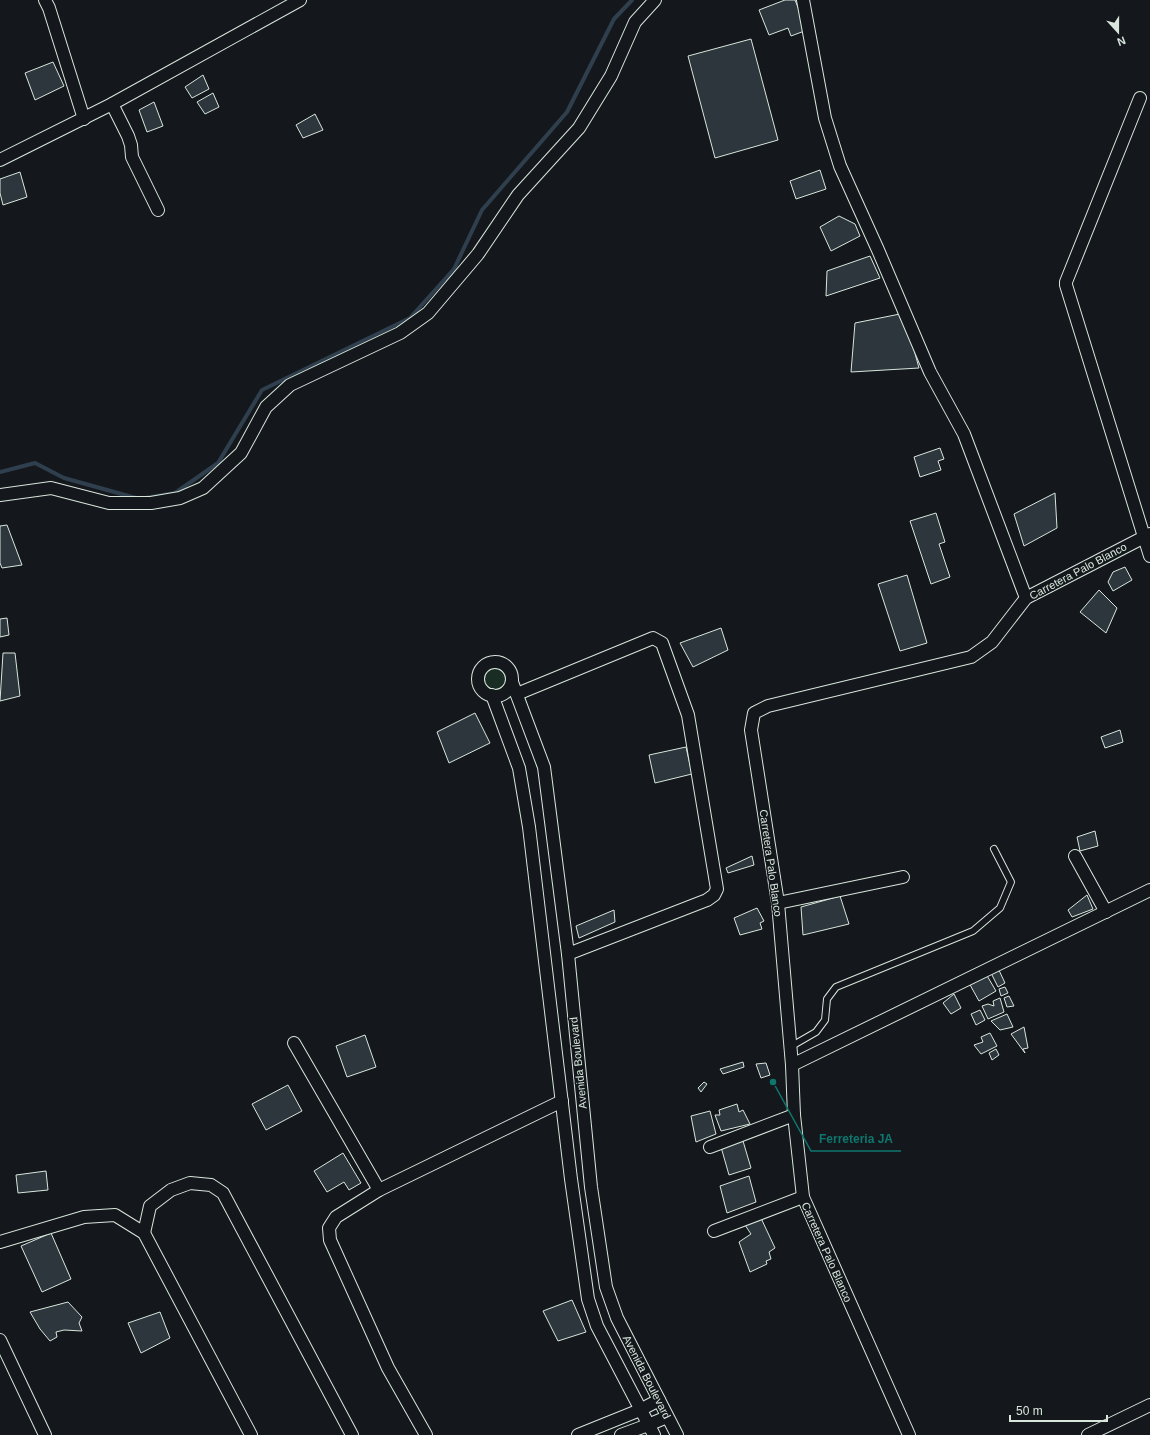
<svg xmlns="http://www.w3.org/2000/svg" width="1150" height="1435" font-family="Helvetica,sans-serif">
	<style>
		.green { fill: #1a2d24; stroke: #939e99 }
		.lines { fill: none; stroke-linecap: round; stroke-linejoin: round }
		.stream { stroke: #2f3f4d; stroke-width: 4 }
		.building { fill: #2c363c; stroke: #d8e6dc }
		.service-casing { stroke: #d8e6dc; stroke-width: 8 }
		.minor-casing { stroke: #d8e6dc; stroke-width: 14 }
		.service { stroke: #14181c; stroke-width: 6 }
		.minor { stroke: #14181c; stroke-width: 12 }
		.labels { text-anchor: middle; stroke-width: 3; stroke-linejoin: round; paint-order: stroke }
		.street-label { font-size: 11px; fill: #d8e6dc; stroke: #14181c }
		.leader { fill: none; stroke: #0f766e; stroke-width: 1.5 }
		.callout-dot { fill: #0f766e; stroke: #14181c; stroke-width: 1.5 }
		.callout-label { font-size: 12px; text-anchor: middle; font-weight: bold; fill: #0f766e; stroke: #14181c; stroke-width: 3; stroke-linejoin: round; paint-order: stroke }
	</style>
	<rect width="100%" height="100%" fill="#14181c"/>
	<circle class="green" cx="495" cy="679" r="13"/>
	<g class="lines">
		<g class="stream">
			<path d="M0,472l35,-9 29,15 72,20"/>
			<path d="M145,498l30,-5 43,-30 44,-73 148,-72 44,-49 28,-59 85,-98 47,-93 18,-19"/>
		</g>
	</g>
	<g class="building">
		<path d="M785,0h10l12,30 -16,6 -3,-8 -19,7 -10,-25z"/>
		<path d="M751,39l27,101 -63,18 -27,-102z"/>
		<path d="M53,62l11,24 -29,14 -10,-27z"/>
		<path d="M203,75l6,14 -17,9 -7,-11z"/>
		<path d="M213,93l6,14 -14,7 -8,-12z"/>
		<path d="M154,102l9,24 -16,6 -8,-22z"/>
		<path d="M315,114l8,16 -20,8 -7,-13z"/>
		<path d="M820,170l6,19 -30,10 -6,-18z"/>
		<path d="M20,172l7,25 -24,8 -3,-12v-14z"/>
		<path d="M839,216l16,8 5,12 -29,15 -11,-24z"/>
		<path d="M870,256l10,22 -54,18 1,-25z"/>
		<path d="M900,314l10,21 9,33 -68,4 4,-49z"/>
		<path d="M940,448l4,11 -6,2 3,9 -21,7 -6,-20z"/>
		<path d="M1055,493l2,35 -33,18 -10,-32z"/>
		<path d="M936,513l9,29 -6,2 11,33 -19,7 -21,-63z"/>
		<path d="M7,525l15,40 -20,3 -2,-5v-37z"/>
		<path d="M1125,567l7,13 -19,11 -5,-9 5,-10z"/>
		<path d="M907,575l20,68 -27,8 -22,-67z"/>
		<path d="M1099,590l18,18 -11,25 -26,-21z"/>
		<path d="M7,618l2,17 -9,2v-18z"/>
		<path d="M721,628l7,22 -35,17 -13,-24z"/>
		<path d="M3,653h12l5,43 -20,5z"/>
		<path d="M475,713l15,30 -41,20 -12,-31z"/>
		<path d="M1120,730l3,12 -18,6 -4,-11z"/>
		<path d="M686,747l6,27 -37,9 -6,-28z"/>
		<path d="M1095,831l3,15 -18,5 -3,-14z"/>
		<path d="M752,856l2,9 -26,8 -2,-5z"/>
		<path d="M1087,895l6,14 -21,8 -4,-7z"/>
		<path d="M840,896l9,28 -46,11 -2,-28z"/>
		<path d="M757,908l7,13 -4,2 2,6 -22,6 -6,-17z"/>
		<path d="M614,910l1,12 -36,16 -3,-12z"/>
		<path d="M997,966l8,17 -7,4 -8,-16z"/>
		<path d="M986,974l10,17 -17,10 -10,-18z"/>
		<path d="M1005,987l3,6 -7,3 -2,-7z"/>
		<path d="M954,994l7,14 -10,6 -8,-11z"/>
		<path d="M1009,996l5,10 -7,1 -3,-9z"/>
		<path d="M1000,998l4,14 -16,7 -6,-13 6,-2 6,2 -1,-5z"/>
		<path d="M980,1010l5,10 -9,5 -5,-11z"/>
		<path d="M1007,1014l6,13 -13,3 -9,-9z"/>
		<path d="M1024,1027l4,21 -5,1 2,4 -14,-19z"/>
		<path d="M990,1033l7,13 -16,8 -7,-9 9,-3 -2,-5z"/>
		<path d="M365,1035l11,32 -29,10 -11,-31z"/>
		<path d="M996,1049l3,6 -7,5 -3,-7z"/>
		<path d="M743,1062l1,5 -21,7 -3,-5z"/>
		<path d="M766,1063l4,12 -9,3 -5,-14z"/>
		<path d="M704,1082l3,2 -6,8 -3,-4z"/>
		<path d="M288,1085l14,26 -36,19 -14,-26z"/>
		<path d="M737,1104l2,8 4,-2 7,14 -29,7 -6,-16h5l-1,-5z"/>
		<path d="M710,1111l6,23 -20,8 -5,-26z"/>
		<path d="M743,1141l8,27 -22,7 -8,-28z"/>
		<path d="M343,1153l18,30 -12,7 -5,-8 -17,10 -13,-21z"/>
		<path d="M46,1171l2,19 -30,3 -2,-18z"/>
		<path d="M749,1176l7,26 -29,11 -7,-27z"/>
		<path d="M760,1216l15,32 -6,4 2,7 -5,2 1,3 -17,8 -11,-30 12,-8 -6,-9z"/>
		<path d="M51,1233l20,46 -29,13 -21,-46z"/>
		<path d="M572,1300l14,32 -28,9 -15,-30z"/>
		<path d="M68,1302l14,15 -3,6 3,8 -18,-1 -8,2 1,5 -7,4 -10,-12 -10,-17z"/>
		<path d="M160,1312l10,26 -29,15 -13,-30z"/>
	</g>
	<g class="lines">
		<g class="service-casing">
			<path id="service" d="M790,1047l26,-15 9,-12 2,-21 9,-12 137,-56 27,-23 11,-26 -17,-33"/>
		</g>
		<g class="minor-casing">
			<g id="minor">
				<path d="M45,0l4,8 35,111"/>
				<path d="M803,0l22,118 15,48 38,84 52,122 34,62 62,164"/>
				<path d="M1140,98l-74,184v3l84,271"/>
				<path d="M112,104l16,32 3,9 1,12 26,53"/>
				<path d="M0,160l112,-56 188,-104"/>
				<path d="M0,495l51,-7 58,15h42l29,-5 23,-10 38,-35 25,-46 24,-22 110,-52 28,-20 50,-59 40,-59 61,-67 32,-52 24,-54 20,-22"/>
				<circle cx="495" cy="679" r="17"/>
				<path d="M512,682l32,85 24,187 23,233 15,100 11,31 60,117"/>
				<path d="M517,694l136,-56 9,5 26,72 29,174 -3,6 -7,5 -139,54"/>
				<path d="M492,695l27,73 10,59 42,352 17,120 9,27 57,109"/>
				<path d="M1075,856l31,56"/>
				<path d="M778,903l125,-26"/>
				<path d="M294,1043l85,147"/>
				<path d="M792,1065l358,-175"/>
				<path d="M710,1147l84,-32"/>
				<path d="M714,1231l89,-34"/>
				<path d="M144,1233l6,-27 21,-16 19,-7 21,2 12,8 129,242"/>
				<path d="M0,1242l84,-25 31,-2 29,18 107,202"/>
				<path d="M0,1340l45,95"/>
				<path d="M426,1435l-38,-67 -58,-128 -1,-12 7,-11 43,-27 183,-89"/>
				<path d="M578,1435l62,-25 19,-10"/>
				<path d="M621,1435l27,-10 19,-8"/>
				<path d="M909,1435l-106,-238 -9,-82 -2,-50 -14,-162 -27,-173 3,-17 14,-7 203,-49 21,-15 34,-44 124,-64"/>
				<path d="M1088,1435l62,-30"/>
			</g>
		</g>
		<use href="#service" class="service"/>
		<use href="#minor" class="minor"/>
	</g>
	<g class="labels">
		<g class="street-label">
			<text transform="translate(1078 571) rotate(-28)" y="4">Carretera Palo Blanco</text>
			<text transform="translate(771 863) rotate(82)" y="4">Carretera Palo Blanco</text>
			<text transform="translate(578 1063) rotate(-96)" y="4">Avenida Boulevard</text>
			<text transform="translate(827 1252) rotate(66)" y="4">Carretera Palo Blanco</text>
			<text transform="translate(647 1377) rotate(63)" y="4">Avenida Boulevard</text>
		</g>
	</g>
	<path class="leader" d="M773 1082L811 1151H901"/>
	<circle class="callout-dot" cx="773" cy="1082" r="4"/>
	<g class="callout-label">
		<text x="856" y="1143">Ferreteria JA</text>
	</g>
	<g transform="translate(1118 32) rotate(159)" stroke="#14181c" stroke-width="3" paint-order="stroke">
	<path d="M0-3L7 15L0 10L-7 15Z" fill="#d8e6dc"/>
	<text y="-6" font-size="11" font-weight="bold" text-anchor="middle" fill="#d8e6dc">N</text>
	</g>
	<path d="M1010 1415v6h97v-6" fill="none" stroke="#d8e6dc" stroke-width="2"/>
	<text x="1016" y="1415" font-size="12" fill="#d8e6dc" stroke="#14181c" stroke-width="3" paint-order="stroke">50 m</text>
</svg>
